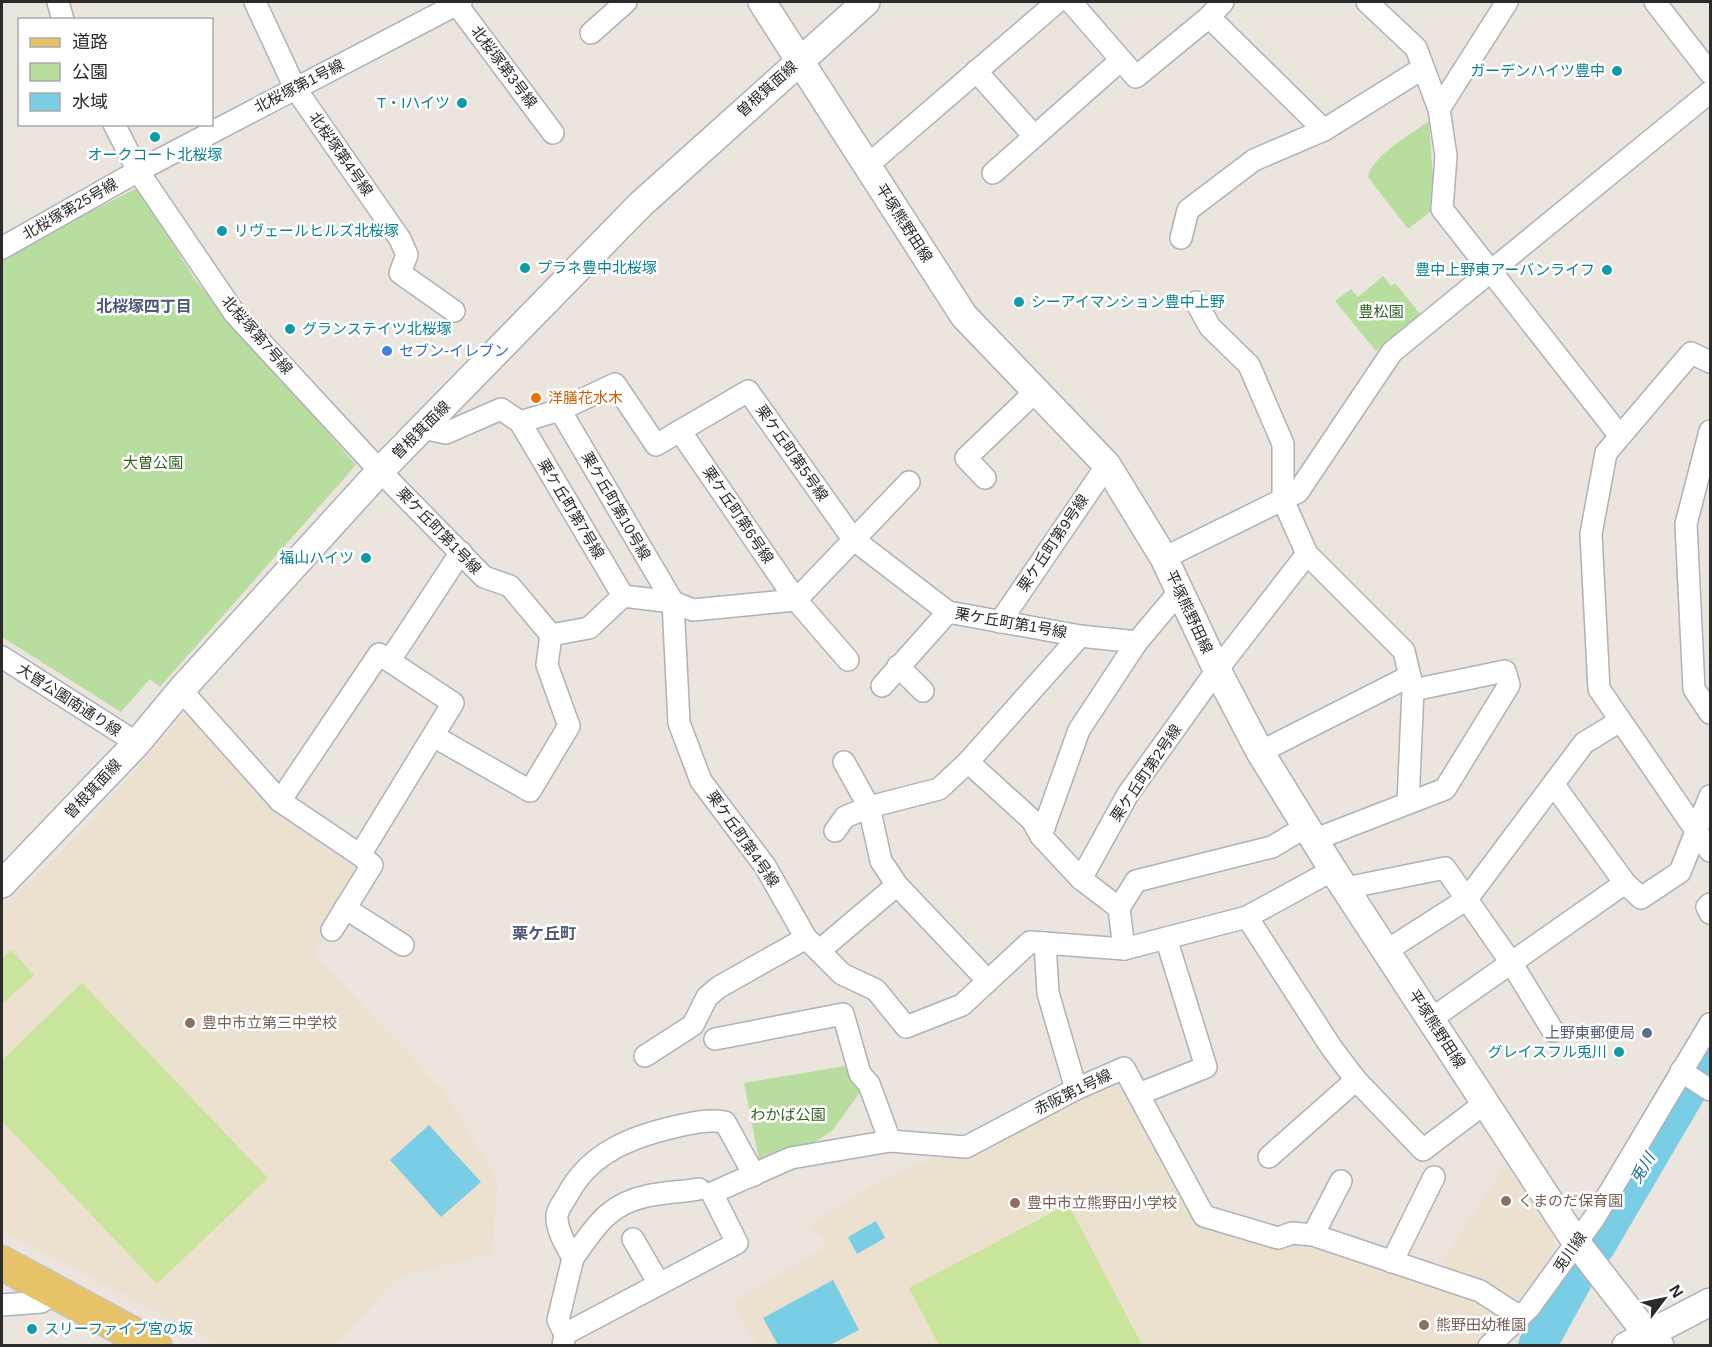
<svg xmlns="http://www.w3.org/2000/svg" width="1712" height="1347" font-family="Helvetica,'Noto Sans JP',sans-serif">
	<style>
		.education { fill: #ece1cf }
		.green { fill: #b7de9e }
		.pitch { fill: #c9e49b }
		.water { fill: #79cee6 }
		.lines { fill: none; stroke-linecap: round; stroke-linejoin: round }
		.river { stroke: #79cee6; stroke-width: 38 }
		.minor-casing { stroke: #aeb1ba; stroke-width: 24 }
		.tertiary-casing { stroke: #aeb1ba; stroke-width: 30 }
		.primary-casing { stroke: #c4c4c4; stroke-width: 36 }
		.minor { stroke: #fff; stroke-width: 21 }
		.tertiary { stroke: #fff; stroke-width: 27 }
		.primary { stroke: #e6c368; stroke-width: 33 }
		.culture-dot { fill: #0f9aa8; stroke: #fff; stroke-width: 2 }
		.shop-dot { fill: #3f7fe0; stroke: #fff; stroke-width: 2 }
		.food-dot { fill: #e8710a; stroke: #fff; stroke-width: 2 }
		.education-dot { fill: #8d6e63; stroke: #fff; stroke-width: 2 }
		.service-dot { fill: #5c6f8a; stroke: #fff; stroke-width: 2 }
		.labels { text-anchor: middle; stroke-width: 5; stroke-linejoin: round; paint-order: stroke }
		.street-label { font-size: 15px; fill: #2b2b2b; stroke: #fff }
		.culture-label { font-size: 15px; fill: #0d838f; stroke: #fff; text-anchor: end }
		.park-label { font-size: 15px; fill: #316320; stroke: #fff }
		.shop-label { font-size: 15px; fill: #366cbe; stroke: #fff; text-anchor: start }
		.food-label { font-size: 15px; fill: #c56008; stroke: #fff; text-anchor: start }
		.education-label { font-size: 15px; fill: #785e54; stroke: #fff; text-anchor: start }
		.service-label { font-size: 15px; fill: #4e5e75; stroke: #fff; text-anchor: end }
		.neighbourhood-label { font-size: 16px; font-weight: bold; fill: #4e5878; stroke: #fff }
		.water-label { font-size: 16px; font-style: italic; fill: #176d92; stroke: #fff }
	</style>
	<rect width="100%" height="100%" fill="#ebe5de"/>
	<g class="education">
		<path d="M188,711l170,151 2,11 -46,82 130,135 54,93 -6,70 -93,23 -63,69 -112,1 -222,-114v-325l53,-48z"/>
		<path d="M1112,1078l10,2 75,143 97,18 175,52 34,24 -31,29h-591l-5,-7 -12,6 -107,1 -24,-44 93,-56 -16,-21 66,-42z"/>
		<path d="M1506,1164l49,73 -1,11 -16,28 -20,22 -8,3 -69,-37z"/>
	</g>
	<g class="green">
		<path d="M1429,121l6,87 -27,21 -40,-52c4,-21 43,-43 61,-56z"/>
		<path d="M137,188l59,93 160,184 -196,222 -10,-8 -29,33 -119,-75v-377l14,-11z"/>
		<path d="M1383,276l8,10 4,-3 26,32 -45,36 -41,-50 16,-12 7,8z"/>
		<path d="M845,1066l19,21 -32,44 -30,20 -40,14 -3,-5 -15,-77z"/>
	</g>
	<g class="pitch">
		<path d="M11,950l23,25 -32,29v-45z"/>
		<path d="M82,983l186,195 -111,106 -155,-163v-61z"/>
		<path d="M1068,1204l74,141h-203l-30,-57z"/>
	</g>
	<g class="water">
		<path d="M429,1125l52,57 -40,35 -51,-57z"/>
		<path d="M876,1221l9,17 -28,16 -9,-17z"/>
		<path d="M833,1280l26,50 -29,15h-52l-15,-27z"/>
	</g>
	<g class="lines">
		<path class="river" d="M1537,1346l38,-69 23,-34 112,-191"/>
		<g class="minor-casing">
			<g id="minor">
				<path d="M58,2l5,18"/>
				<path d="M255,2l40,86 105,151 7,16 -7,18 54,38"/>
				<path d="M455,2l98,131"/>
				<path d="M1071,2l65,75 73,-60 14,-15"/>
				<path d="M1367,2l49,46 23,61 7,47 -4,53 178,227"/>
				<path d="M1655,2l55,71"/>
				<path d="M1209,17l115,113"/>
				<path d="M591,33l35,-31"/>
				<path d="M976,71l58,65"/>
				<path d="M1439,109l68,-107"/>
				<path d="M114,124l24,47 97,143 145,157 104,106 26,9 41,49"/>
				<path d="M868,165l189,-163"/>
				<path d="M993,173l128,-113"/>
				<path d="M1181,238l7,-28 66,-50 70,-30 99,-62"/>
				<path d="M2,248l136,-77 323,-169"/>
				<path d="M1196,302l14,25 39,38 34,79v56l24,54 97,97 9,39 -5,113"/>
				<path d="M1710,362l-19,-9 -85,100 -15,81 8,155 111,162"/>
				<path d="M560,410l113,192 6,121 22,58 64,85 41,72 36,36 34,16 30,37 56,-22 68,-63 94,7 123,-32 86,-47"/>
				<path d="M520,422l103,174"/>
				<path d="M423,428l23,5 55,-24 19,13 40,-12 55,-26 41,61 92,-54 105,148 95,73 132,24 57,6"/>
				<path d="M680,431l116,169 52,60"/>
				<path d="M1710,431l-24,93 8,165 16,24"/>
				<path d="M985,478l-19,-20 71,-68"/>
				<path d="M1164,558l134,-66 94,-140 318,-260"/>
				<path d="M1000,622l107,-157"/>
				<path d="M551,635l38,-7 34,-32 50,6 20,8 103,-10 113,-118"/>
				<path d="M2,657l135,86"/>
				<path d="M390,660l71,-108"/>
				<path d="M898,666l25,25"/>
				<path d="M882,686l66,-74"/>
				<path d="M181,690l99,111 80,54"/>
				<path d="M435,737l95,54 39,-65 -22,-61 4,-30"/>
				<path d="M1260,752l150,-76"/>
				<path d="M844,762l25,45 12,54 16,24 91,96"/>
				<path d="M968,762l64,58 9,16 40,43 38,29 5,41"/>
				<path d="M1554,785l71,98 16,15 39,-26 30,-76"/>
				<path d="M280,801l99,-147 74,49 -93,152 12,10 -40,65"/>
				<path d="M835,831l10,-14 24,-10 70,-18 29,-27 112,-126"/>
				<path d="M1041,836l38,-106 58,-88 42,-50"/>
				<path d="M1316,839l129,-50 64,-104 -4,-14 -92,19"/>
				<path d="M1081,879l47,-85 89,-124 90,-116"/>
				<path d="M1346,888l99,-20 67,96 41,67"/>
				<path d="M1710,904l-3,3 3,6"/>
				<path d="M345,908l58,37"/>
				<path d="M1119,908l17,-27 136,-34 35,-21"/>
				<path d="M1247,917l84,130 25,33 67,70 62,-47"/>
				<path d="M1045,943l3,50 28,96"/>
				<path d="M819,951l78,-66"/>
				<path d="M1386,951l81,-52 117,-156 36,-22"/>
				<path d="M1431,1019l194,-136"/>
				<path d="M715,1039l128,-25 17,60 9,10 21,57"/>
				<path d="M645,1056l48,-31 14,-28 12,-10 87,-49"/>
				<path d="M1681,1071l29,19"/>
				<path d="M1139,1094l67,-27 -40,-129"/>
				<path d="M1269,1157l87,-77"/>
				<path d="M1313,1235l28,-54"/>
				<path d="M633,1239l26,45"/>
				<path d="M573,1258c22,-31 35,-54 74,-62 17,-4 35,-4 52,-7"/>
				<path d="M1392,1262l42,-85"/>
				<path d="M2,1305l39,-3 16,-10"/>
				<path d="M565,1334l-7,-14 15,-62c-7,-13 -17,-28 -16,-43 1,-7 8,-15 11,-21 22,-41 63,-57 106,-67 18,-4 32,-8 51,-5l29,53"/>
				<path d="M563,1346l2,-12 172,-91 -25,-50 79,-35 99,-17 76,6 110,-58 48,-21 80,148 74,22 14,-5 21,2 167,56 40,26"/>
				<path d="M1489,1346l40,-38 66,-91 115,-193"/>
			</g>
		</g>
		<g class="tertiary-casing">
			<g id="tertiary">
				<path d="M762,2l202,314 143,149 57,93 53,112 43,82 73,118 243,372 71,92 13,12"/>
				<path d="M2,884l135,-141 44,-53 199,-219 261,-267 225,-202"/>
				<path d="M1626,1346l84,-44"/>
			</g>
		</g>
		<g class="primary-casing">
			<path id="primary" d="M2,1263l153,83"/>
		</g>
		<use href="#minor" class="minor"/>
		<use href="#tertiary" class="tertiary"/>
		<use href="#primary" class="primary"/>
	</g>
	<g class="culture-dot">
		<circle cx="1617" cy="71" r="6"/>
		<circle cx="462" cy="103" r="6"/>
		<circle cx="155" cy="137" r="6"/>
		<circle cx="222" cy="231" r="6"/>
		<circle cx="525" cy="268" r="6"/>
		<circle cx="1607" cy="270" r="6"/>
		<circle cx="1019" cy="302" r="6"/>
		<circle cx="290" cy="329" r="6"/>
		<circle cx="366" cy="558" r="6"/>
		<circle cx="1619" cy="1052" r="6"/>
		<circle cx="32" cy="1329" r="6"/>
	</g>
	<circle class="shop-dot" cx="387" cy="351" r="6"/>
	<circle class="food-dot" cx="536" cy="398" r="6"/>
	<g class="education-dot">
		<circle cx="190" cy="1023" r="6"/>
		<circle cx="1506" cy="1201" r="6"/>
		<circle cx="1015" cy="1203" r="6"/>
		<circle cx="1424" cy="1325" r="6"/>
	</g>
	<circle class="service-dot" cx="1647" cy="1033" r="6"/>
	<g class="labels">
		<g class="street-label">
			<text transform="translate(504 67) rotate(53)" y="5">北桜塚第3号線</text>
			<text transform="translate(299 86) rotate(-27)" y="5">北桜塚第1号線</text>
			<text transform="translate(767 89) rotate(-42)" y="5">曽根箕面線</text>
			<text transform="translate(341 154) rotate(55)" y="5">北桜塚第4号線</text>
			<text transform="translate(70 209) rotate(-30)" y="5">北桜塚第25号線</text>
			<text transform="translate(904 223) rotate(57)" y="5">平塚熊野田線</text>
			<text transform="translate(257 335) rotate(49)" y="5">北桜塚第7号線</text>
			<text transform="translate(421 430) rotate(-45)" y="5">曽根箕面線</text>
			<text transform="translate(792 453) rotate(55)" y="5">栗ケ丘町第5号線</text>
			<text transform="translate(616 506) rotate(60)" y="5">栗ケ丘町第10号線</text>
			<text transform="translate(571 509) rotate(59)" y="5">栗ケ丘町第7号線</text>
			<text transform="translate(738 515) rotate(56)" y="5">栗ケ丘町第6号線</text>
			<text transform="translate(439 531) rotate(46)" y="5">栗ケ丘町第1号線</text>
			<text transform="translate(1053 543) rotate(-56)" y="5">栗ケ丘町第9号線</text>
			<text transform="translate(1189 612) rotate(65)" y="5">平塚熊野田線</text>
			<text transform="translate(1011 623) rotate(10)" y="5">栗ケ丘町第1号線</text>
			<text transform="translate(69 700) rotate(33)" y="5">大曽公園南通り線</text>
			<text transform="translate(1146 773) rotate(-56)" y="5">栗ケ丘町第2号線</text>
			<text transform="translate(93 789) rotate(-47)" y="5">曽根箕面線</text>
			<text transform="translate(743 839) rotate(55)" y="5">栗ケ丘町第4号線</text>
			<text transform="translate(1437 1029) rotate(57)" y="5">平塚熊野田線</text>
			<text transform="translate(1073 1092) rotate(-26)" y="5">赤阪第1号線</text>
			<text transform="translate(1570 1252) rotate(-55)" y="5">兎川線</text>
		</g>
		<g class="culture-label">
			<text x="1605" y="76">ガーデンハイツ豊中</text>
			<text x="450" y="108">T・Iハイツ</text>
			<text x="155" y="160" text-anchor="middle">オークコート北桜塚</text>
			<text x="234" y="236" text-anchor="start">リヴェールヒルズ北桜塚</text>
			<text x="537" y="273" text-anchor="start">プラネ豊中北桜塚</text>
			<text x="1595" y="275">豊中上野東アーバンライフ</text>
			<text x="1031" y="307" text-anchor="start">シーアイマンション豊中上野</text>
			<text x="302" y="334" text-anchor="start">グランステイツ北桜塚</text>
			<text x="354" y="563">福山ハイツ</text>
			<text x="1607" y="1057">グレイスフル兎川</text>
			<text x="44" y="1334" text-anchor="start">スリーファイブ宮の坂</text>
		</g>
		<g class="park-label">
			<text x="1381" y="317">豊松園</text>
			<text x="153" y="468">大曽公園</text>
			<text x="788" y="1120">わかば公園</text>
		</g>
		<g class="shop-label">
			<text x="399" y="356">セブン-イレブン</text>
		</g>
		<g class="food-label">
			<text x="548" y="403">洋膳花水木</text>
		</g>
		<g class="education-label">
			<text x="202" y="1028">豊中市立第三中学校</text>
			<text x="1518" y="1206">くまのだ保育園</text>
			<text x="1027" y="1208">豊中市立熊野田小学校</text>
			<text x="1436" y="1330">熊野田幼稚園</text>
		</g>
		<g class="service-label">
			<text x="1635" y="1038">上野東郵便局</text>
		</g>
		<g class="neighbourhood-label">
			<text x="144" y="312">北桜塚四丁目</text>
			<text x="544" y="939">栗ケ丘町</text>
		</g>
		<g class="water-label">
			<text transform="translate(1642 1168) rotate(-59)" y="6">兎川</text>
		</g>
	</g>
	<rect width="1712" height="1347" fill="none" stroke="#2b2b2b" stroke-width="6"/>
	<rect x="18" y="18" width="195" height="108" fill="#ffffff" stroke="#aaaaaa" stroke-width="1.5"/>
	<rect x="30" y="38" width="30" height="9" fill="#e6c368" stroke="#aaaaaa" stroke-width="1.5"/>
	<text x="72" y="48" font-size="18" fill="#2b2b2b">道路</text>
	<rect x="30" y="63" width="30" height="18" fill="#b7de9e" stroke="#aaaaaa" stroke-width="1.5"/>
	<text x="72" y="78" font-size="18" fill="#2b2b2b">公園</text>
	<rect x="30" y="93" width="30" height="18" fill="#79cee6" stroke="#aaaaaa" stroke-width="1.5"/>
	<text x="72" y="108" font-size="18" fill="#2b2b2b">水域</text>
	<g transform="translate(1664 1299) rotate(58)" stroke="#ffffff" stroke-width="4.5" paint-order="stroke">
	<path d="M0-4.5L10 22L0 15L-10 22Z" fill="#2b2b2b"/>
	<text y="-9" font-size="16" font-weight="bold" text-anchor="middle" fill="#2b2b2b">N</text>
	</g>
</svg>
